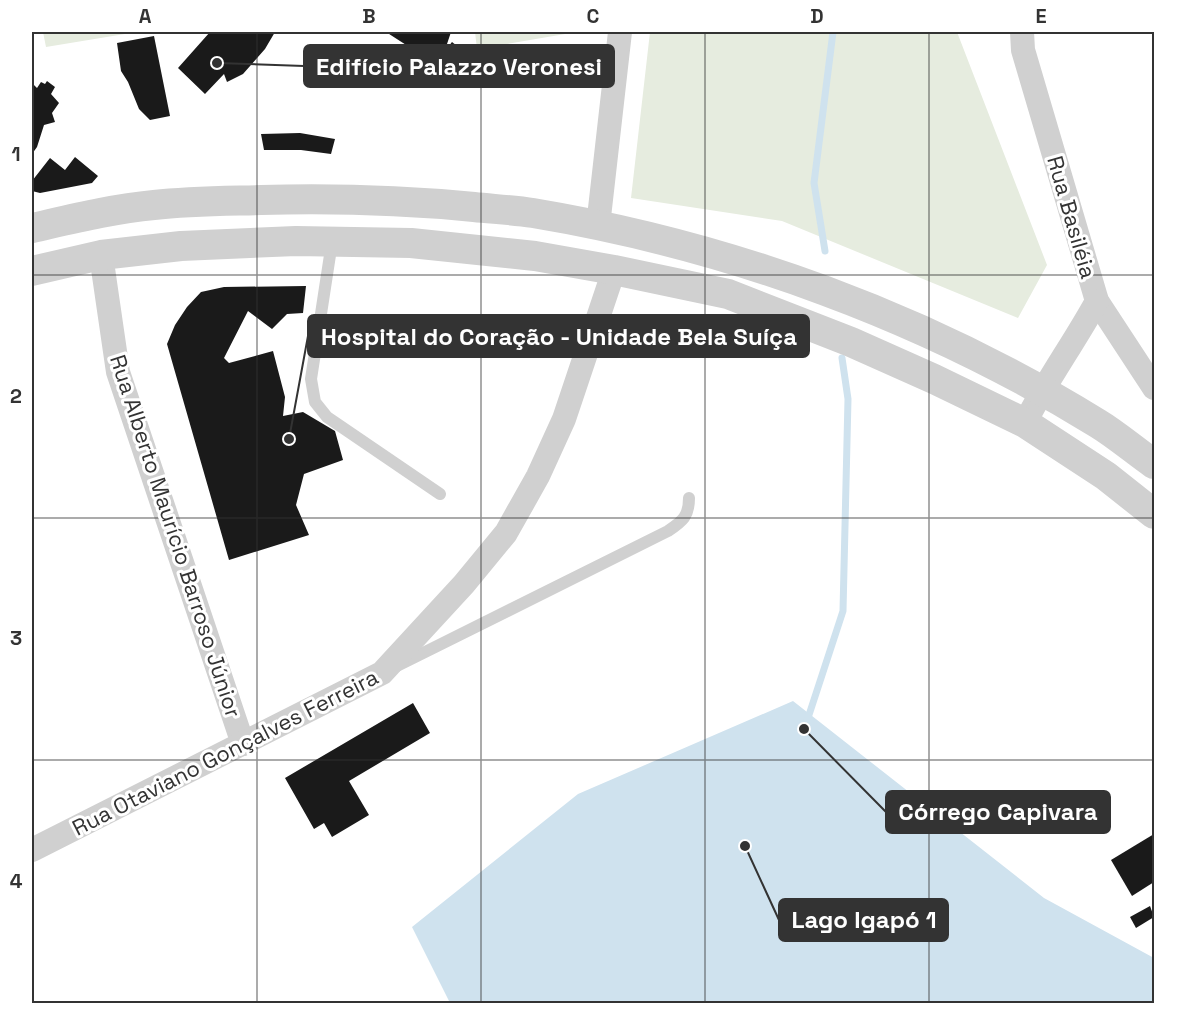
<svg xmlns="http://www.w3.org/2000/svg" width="1186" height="1035" font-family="'Space Grotesk',sans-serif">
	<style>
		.green { fill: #e6ecdf }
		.water { fill: #cfe2ee }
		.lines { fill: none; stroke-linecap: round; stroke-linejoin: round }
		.stream { stroke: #cfe2ee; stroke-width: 7 }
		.building { fill: #1a1a1a }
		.service { stroke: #d0d0d0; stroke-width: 12 }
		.minor { stroke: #d0d0d0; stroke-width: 24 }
		.tertiary { stroke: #d0d0d0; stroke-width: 30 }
		.grid { fill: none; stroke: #333; stroke-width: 1.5; stroke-opacity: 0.55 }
		.labels { text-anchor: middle; stroke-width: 6; stroke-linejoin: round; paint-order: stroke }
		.street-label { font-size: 22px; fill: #333; stroke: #fff }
		.leader { fill: none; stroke: #333; stroke-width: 2 }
		.callout-dot { fill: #333; stroke: #fff; stroke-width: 2 }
		.callout { fill: #333; stroke: #333; stroke-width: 2 }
		.callout-label { font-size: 24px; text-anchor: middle; font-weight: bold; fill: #fff }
		.neatline { fill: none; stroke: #333; stroke-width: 2 }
		.grid-label { font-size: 20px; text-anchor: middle; font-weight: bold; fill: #333 }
	</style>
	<rect width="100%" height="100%" fill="#fff"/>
	<g class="green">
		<path d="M43,32h94l-91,15z"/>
		<path d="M475,32h96v1l-94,16z"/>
		<path d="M650,32h307l90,233 -29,53 -236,-97 -151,-23z"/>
	</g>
	<g class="water">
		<path d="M358,44l13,8 -13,23 -5,-4 -7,11 -18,-13 15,-21 9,6z"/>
		<path d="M793,701l251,197 110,60v45h-704l-38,-76 166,-133z"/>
	</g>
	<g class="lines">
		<g class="stream">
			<path d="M825,251l-11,-68 19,-151"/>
			<path d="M807,721l36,-110 5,-212 -6,-41"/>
		</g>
	</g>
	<g class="building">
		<path d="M210,32h65l-10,17 -22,25 -16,8 -3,-8 -19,20 -27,-26z"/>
		<path d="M386,32h65l-4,12 -8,5 -8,12z"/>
		<path d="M154,36l16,80 -20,4 -11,-11 -11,-27 -7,-11 -4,-28z"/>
		<path d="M452,42l28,22 -18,23 -28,-22z"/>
		<path d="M47,81l8,6 -4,7 8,9 -7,10 3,9 -11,3 -7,22 -5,7v-71l5,5 4,-6 4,2z"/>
		<path d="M300,133l35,6 -4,15 -30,-4h-37l-3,-16z"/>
		<path d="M75,157l23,19 -6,7 -52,10 -8,-2v-10l18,-23 15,12z"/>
		<path d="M306,286l-3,27 -16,1 -15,15 -24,-18 -24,47 5,5 44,-12 12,46 -2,19 20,-4 32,19 8,29 -39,14 -8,31 13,30 -80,25 -62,-216 8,-19 12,-18 14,-15 23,-5z"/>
		<path d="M413,703l17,30 -81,48 20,34 -37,22 -8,-14 -10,6 -29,-51z"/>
		<path d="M1154,834v48l-22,14 -21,-36z"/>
		<path d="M1150,906l4,11 -18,11 -6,-11z"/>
	</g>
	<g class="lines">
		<g class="service">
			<path d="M332,242l-21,137 4,23 12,15 113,77"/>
			<path d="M397,666l271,-135c15,-10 21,-15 21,-33"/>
		</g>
		<g class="minor">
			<path d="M1022,32l1,18 74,251 57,87"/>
			<path d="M598,226l22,-194"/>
			<path d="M101,255l17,117 125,372"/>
			<path d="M1025,423c21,-42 49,-80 72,-122"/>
			<path d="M32,850l350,-177 82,-89 42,-51 32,-57 26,-57 50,-149"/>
		</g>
		<g class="tertiary">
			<path d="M32,228c40,-9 80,-19 122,-23 35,-4 71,-4 107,-5 71,-2 141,0 213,7 19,2 39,3 59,6 198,33 392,104 564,210 20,12 38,28 57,41"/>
			<path d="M32,271l69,-16 80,-9 115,-5 115,2 124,13 79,14 114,24 123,48 83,37 91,44 81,53 48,38"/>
		</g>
	</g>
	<path class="grid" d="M257,32v972M481,32v972M705,32v972M929,32v972M32,275h1122M32,518h1122M32,760h1122"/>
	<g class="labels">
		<g class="street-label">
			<text transform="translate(1072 217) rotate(74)" y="8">Rua Basiléia</text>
			<text transform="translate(176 536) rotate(72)" y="8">Rua Alberto Maurício Barroso Júnior</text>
			<text transform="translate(225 752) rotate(-27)" y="8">Rua Otaviano Gonçalves Ferreira</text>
		</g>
	</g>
	<path class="leader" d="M217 63L304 66M289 439L308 336M804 729L886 812M745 846L779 920"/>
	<g class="callout-dot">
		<circle cx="217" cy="63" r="6"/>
		<circle cx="289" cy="439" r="6"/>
		<circle cx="804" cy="729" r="6"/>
		<circle cx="745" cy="846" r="6"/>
	</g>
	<g class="callout">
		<rect x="304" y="45" width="310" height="42" rx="6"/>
		<rect x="308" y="315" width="501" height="42" rx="6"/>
		<rect x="886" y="791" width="224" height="42" rx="6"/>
		<rect x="779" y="899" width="169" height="42" rx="6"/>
	</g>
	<g class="callout-label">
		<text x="459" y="75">Edifício Palazzo Veronesi</text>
		<text x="559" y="345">Hospital do Coração - Unidade Bela Suíça</text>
		<text x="998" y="820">Córrego Capivara</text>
		<text x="864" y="928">Lago Igapó 1</text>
	</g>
	<rect width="1186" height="1035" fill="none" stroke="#ffffff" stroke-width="66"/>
	<rect x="33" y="33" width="1120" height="969" class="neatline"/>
	<g class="grid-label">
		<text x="145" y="23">A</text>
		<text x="369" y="23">B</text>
		<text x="593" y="23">C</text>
		<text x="817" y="23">D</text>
		<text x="1041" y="23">E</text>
		<text x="16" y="161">1</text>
		<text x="16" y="403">2</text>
		<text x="16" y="645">3</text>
		<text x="16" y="888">4</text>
	</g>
</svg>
